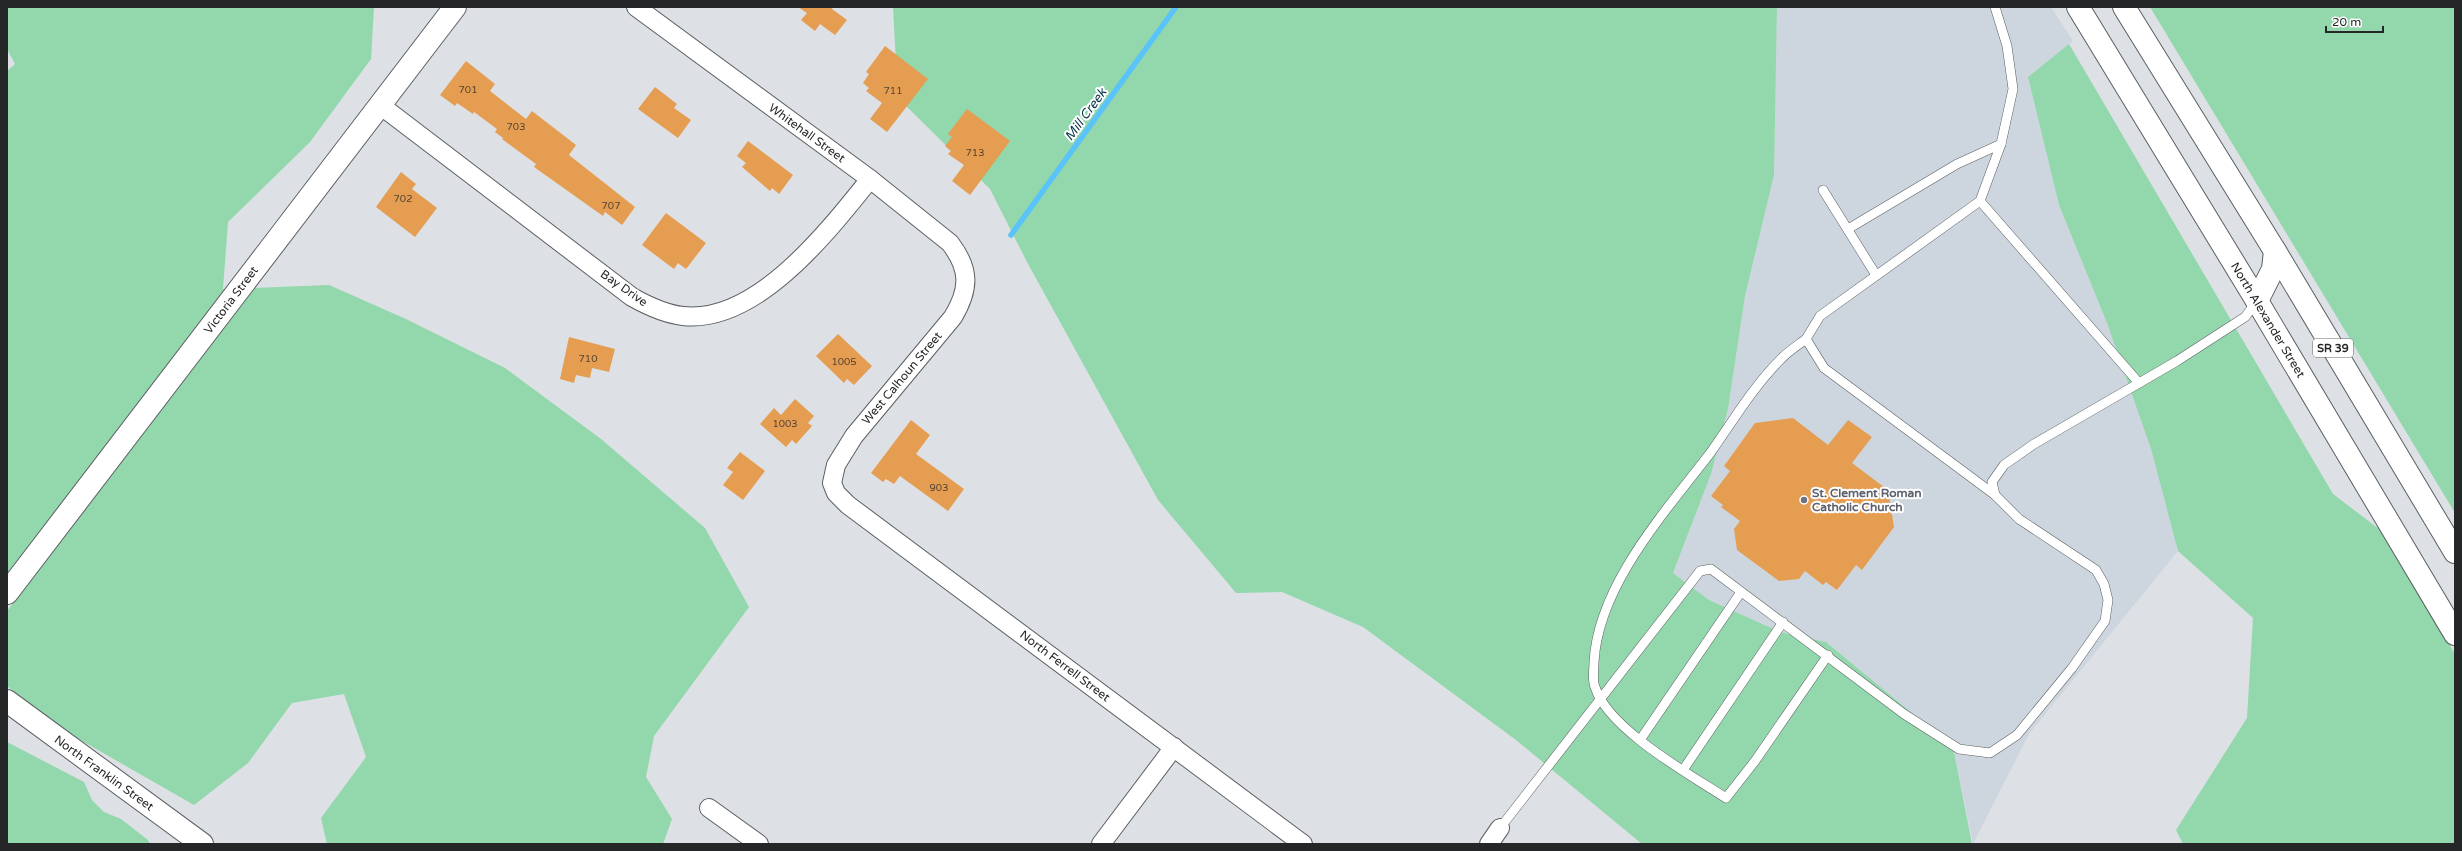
<svg xmlns="http://www.w3.org/2000/svg" width="2462" height="851" font-family="'Varela Round',sans-serif">
	<style>
		.built { fill: #cdd6df }
		.green { fill: #93d7ac }
		.lines { fill: none; stroke-linecap: round; stroke-linejoin: round }
		.stream { stroke: #59c3fa; stroke-width: 5.5 }
		.building { fill: #e59d52 }
		.lane-casing { stroke: #5c5f62; stroke-width: 10 }
		.street-casing { stroke: #5c5f62; stroke-width: 20 }
		.secondary-casing { stroke: #5c5f62; stroke-width: 24 }
		.primary-casing { stroke: #5c5f62; stroke-width: 24 }
		.lane { stroke: #fff; stroke-width: 9 }
		.street { stroke: #fff; stroke-width: 18 }
		.secondary { stroke: #fff; stroke-width: 22 }
		.primary { stroke: #fff; stroke-width: 22 }
		.worship-dot { fill: #6b7280; stroke: #fff; stroke-width: 1.5 }
		.labels { text-anchor: middle; stroke-width: 4; stroke-linejoin: round; paint-order: stroke }
		.number-label { font-size: 10px; fill: #554432 }
		.shield { fill: #fff; stroke: #666768; stroke-width: 1 }
		.shield-label { font-size: 11px; font-weight: bold; fill: #252627 }
		.street-label { font-size: 12px; fill: #252627; stroke: #fff }
		.worship-label { font-size: 12px; font-weight: bold; fill: #5b616d; stroke: #fff; text-anchor: start }
		.water-label { font-size: 13px; font-style: italic; fill: #04344a; stroke: #fff }
	</style>
	<rect width="100%" height="100%" fill="#dde1e5"/>
	<path class="built" d="M1777,7h274l22,34 -45,36 31,128 48,118 44,126 27,102 -149,183 -56,110 -20,-97 -127,-105 -46,-10 -71,-32 -36,-27 38,-99 17,-65 17,-113 29,-121z"/>
	<g class="green">
		<path d="M7,7h367l-3,52 -61,83 -82,80 -5,67h2l-218,286v-504l8,-7 -8,-15z"/>
		<path d="M893,7h884l-3,168 -29,121 -17,113 -17,65 -38,99 36,27 71,32 46,10 127,105 19,97h-330l-126,-104 -153,-113 -81,-35 -46,1 -78,-93 -131,-238 -37,-73 -92,-91z"/>
		<path d="M2150,7h305v506z"/>
		<path d="M2069,44l264,450 50,38 72,122v190h-272l-7,-14 71,-112 6,-100 -75,-67 -27,-102 -44,-126 -48,-118 -31,-128z"/>
		<path d="M329,285l77,34 99,49 96,71 104,89 44,79 -95,129 -8,41 26,42 -9,25h-336l-6,-26 45,-61 -22,-63 -52,9 -44,60 -54,42 -131,-75 -56,-44v-75l247,-323z"/>
		<path d="M7,742l77,40 8,18 12,12 17,7 27,21 2,4h-143z"/>
	</g>
	<g class="lines">
		<path class="stream" d="M1011,235l165,-228"/>
	</g>
	<g class="building">
		<path d="M798,7h35l-1,2 15,11 -12,15 -15,-11 -5,7 -14,-11 6,-7z"/>
		<path d="M885,46l43,33 -41,53 -17,-13 12,-16 -16,-12 3,-3 -6,-5 6,-9 -3,-2z"/>
		<path d="M466,61l29,23 -5,7 36,28 6,-8 44,34 -7,10 66,52 -13,18 -17,-13 -2,4 -69,-49 2,-3 -34,-25 1,-1 -8,-6 2,-3 -23,-17 -1,2 -16,-11 -2,3 -15,-11z"/>
		<path d="M655,87l22,17 -3,4 17,12 -13,18 -40,-29z"/>
		<path d="M967,109l43,32 -40,54 -18,-14 12,-16 -16,-11 3,-3 -6,-5 7,-9 -4,-3z"/>
		<path d="M748,141l45,34 -14,19 -7,-6 -2,3 -28,-24 4,-4 -9,-7z"/>
		<path d="M401,172l15,12 -4,5 25,19 -22,29 -39,-30z"/>
		<path d="M666,213l40,30 -20,26 -8,-6 -4,6 -32,-24z"/>
		<path d="M838,334l34,32 -18,19 -7,-6 -3,4 -28,-27z"/>
		<path d="M569,337l46,12 -6,23 -17,-4 -2,10 -14,-3 -2,8 -14,-4z"/>
		<path d="M795,399l19,17 -6,7 4,3 -16,18 -4,-4 -6,7 -26,-23 14,-16 7,7z"/>
		<path d="M1793,418l35,27 20,-25 24,17 -20,26 36,27 6,37 -32,43 -6,-5 -19,25 -11,-8 -3,3 -18,-14 -6,8 -20,2 -42,-31 -3,-21 6,-8 -19,-14 2,-2 -12,-9 19,-25 -6,-5 31,-43z"/>
		<path d="M911,420l19,15 -14,19 48,35 -16,22 -48,-35 -6,8 -8,-5 -3,3 -12,-9z"/>
		<path d="M740,452l25,19 -22,29 -20,-15 10,-13 -6,-4z"/>
	</g>
	<g class="lines">
		<g class="lane-casing">
			<g id="lane">
				<path d="M1995,7l12,39 6,43 -12,55 -21,57 159,182"/>
				<path d="M1823,190l53,85"/>
				<path d="M1980,201l-160,115 -14,23 18,29 171,127"/>
				<path d="M1848,229l109,-65 44,-20"/>
				<path d="M1806,339c-9,7 -19,13 -26,21 -27,27 -47,61 -69,92 -45,59 -113,133 -117,210 0,8 -2,18 1,25 13,42 94,87 131,111l29,-37 73,-106"/>
				<path d="M1640,740l101,-148"/>
				<path d="M1683,770l100,-148"/>
				<path d="M1500,828l200,-257 11,-2 193,145 55,35 31,4 27,-18 55,-67 33,-47 3,-21 -4,-16 -8,-14 -77,-51 -24,-24 -3,-13 12,-17 30,-21 143,-83 68,-44 12,-16"/>
			</g>
		</g>
		<g class="street-casing">
			<g id="street">
				<path d="M636,7l234,172 80,64c20,26 20,46 3,74l-99,119 -18,29 -4,18 4,10 12,12 455,339"/>
				<path d="M380,105l252,192c16,9 33,17 51,19 74,8 146,-86 187,-137"/>
				<path d="M709,808l50,36"/>
				<path d="M1101,844l73,-97"/>
				<path d="M1489,844l11,-16"/>
			</g>
		</g>
		<g class="secondary-casing">
			<g id="secondary">
				<path d="M7,593l448,-586"/>
				<path d="M7,701l195,143"/>
			</g>
		</g>
		<g class="primary-casing">
			<g id="primary">
				<path d="M2078,7l179,294 198,333"/>
				<path d="M2124,7l151,244 180,301"/>
				<path d="M2257,301l16,-32 2,-18"/>
			</g>
		</g>
		<use href="#lane" class="lane"/>
		<use href="#street" class="street"/>
		<use href="#secondary" class="secondary"/>
		<use href="#primary" class="primary"/>
	</g>
	<circle class="worship-dot" cx="1804" cy="500" r="4"/>
	<g class="labels">
		<g class="number-label">
			<text x="468" y="93">701</text>
			<text x="893" y="94">711</text>
			<text x="516" y="130">703</text>
			<text x="975" y="156">713</text>
			<text x="403" y="202">702</text>
			<text x="611" y="209">707</text>
			<text x="588" y="362">710</text>
			<text x="844" y="365">1005</text>
			<text x="785" y="427">1003</text>
			<text x="939" y="491">903</text>
		</g>
		<rect class="shield" x="2313" y="339" width="40" height="18" rx="3"/>
		<g class="shield-label">
			<text x="2333" y="352">SR 39</text>
		</g>
		<g class="street-label">
			<text transform="translate(807 133) rotate(36)" y="4">Whitehall Street</text>
			<text transform="translate(624 288) rotate(35)" y="4">Bay Drive</text>
			<text transform="translate(231 300) rotate(-53)" y="4">Victoria Street</text>
			<text transform="translate(2268 320) rotate(59)" y="4">North Alexander Street</text>
			<text transform="translate(902 378) rotate(-50)" y="4">West Calhoun Street</text>
			<text transform="translate(1065 666) rotate(37)" y="4">North Ferrell Street</text>
			<text transform="translate(104 773) rotate(36)" y="4">North Franklin Street</text>
		</g>
		<g class="worship-label">
			<text x="1812" y="497">St. Clement Roman<tspan x="1812" dy="14">Catholic Church</tspan></text>
		</g>
		<g class="water-label">
			<text transform="translate(1085 114) rotate(-54)" y="5">Mill Creek</text>
		</g>
	</g>
	<rect width="2462" height="851" fill="none" stroke="#252627" stroke-width="16"/>
	<path d="M2326 26v6h57v-6" fill="none" stroke="#252627" stroke-width="2"/>
	<text x="2332" y="26" font-size="12" fill="#252627" stroke="#ffffff" stroke-width="3" paint-order="stroke">20 m</text>
</svg>
